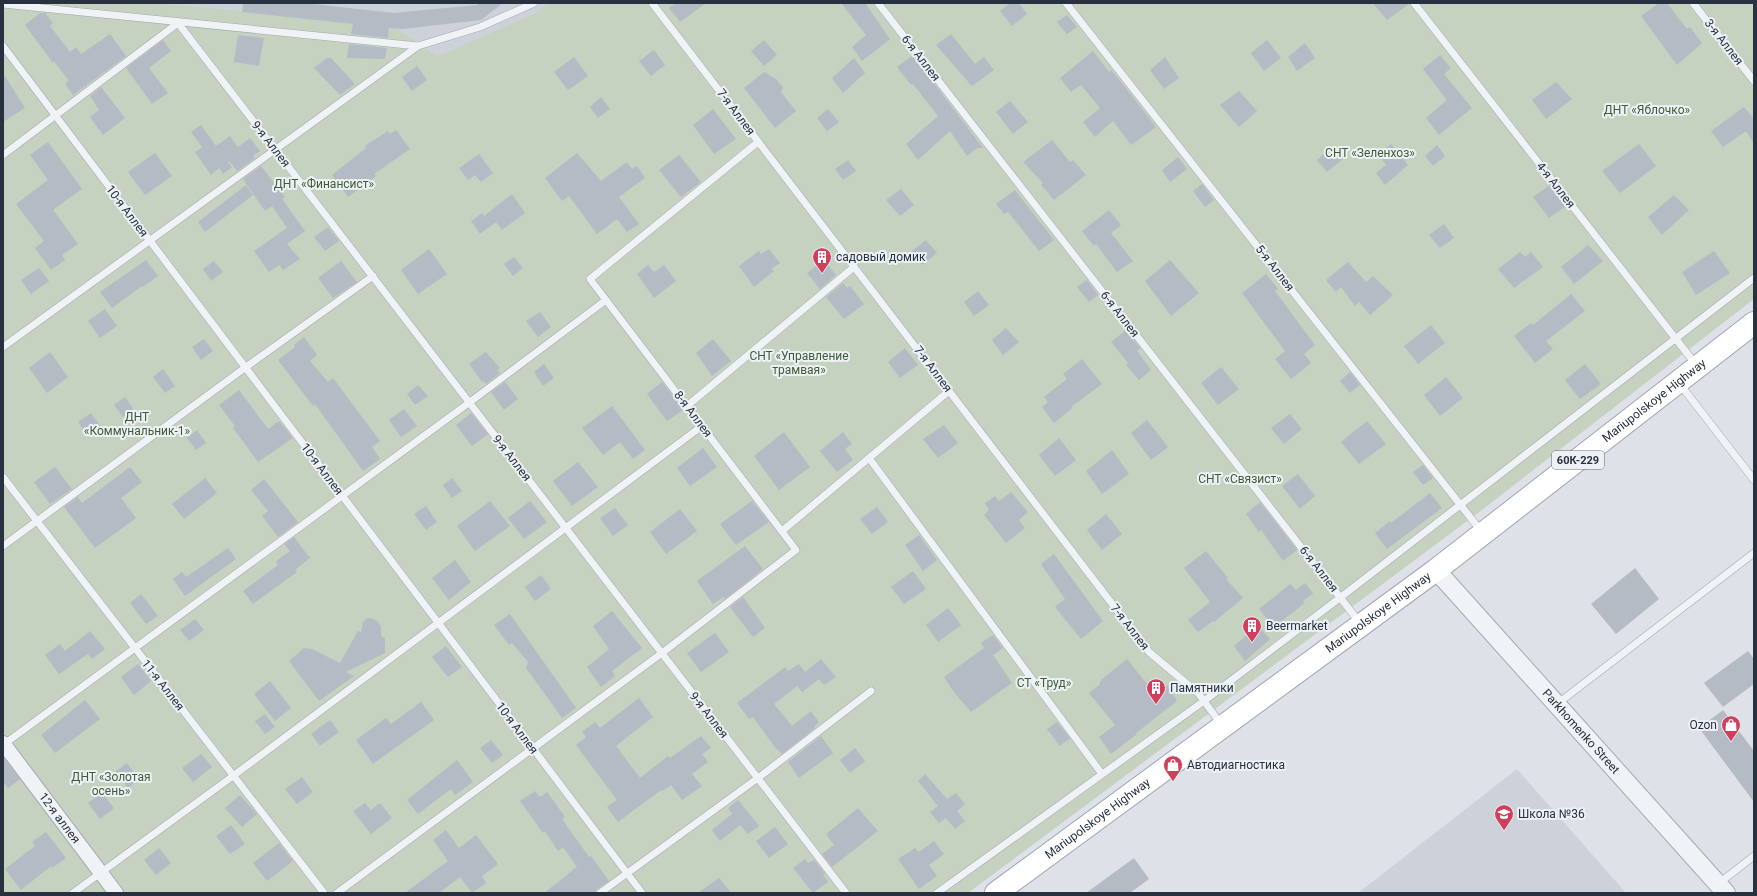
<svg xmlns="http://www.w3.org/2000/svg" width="1757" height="896" font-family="Roboto,sans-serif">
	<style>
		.built { fill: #ccd1da }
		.green { fill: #c4d2bf }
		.building { fill: #b5bbc5 }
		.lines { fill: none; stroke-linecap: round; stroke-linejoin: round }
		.service-casing { stroke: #a3a9b2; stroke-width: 8 }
		.minor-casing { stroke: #a3a9b2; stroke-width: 16 }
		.tertiary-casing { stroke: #a3a9b2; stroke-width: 20 }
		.primary-casing { stroke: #9da7b4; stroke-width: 24 }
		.service { stroke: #f0f3f6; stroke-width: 7 }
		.minor { stroke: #f0f3f6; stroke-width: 14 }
		.tertiary { stroke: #f0f3f6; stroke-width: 18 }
		.primary { stroke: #fff; stroke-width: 22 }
		.labels { text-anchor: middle; stroke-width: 4; stroke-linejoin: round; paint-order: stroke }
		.shield { fill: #edf1f5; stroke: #626b76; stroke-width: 1 }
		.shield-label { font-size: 11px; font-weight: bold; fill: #27313f }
		.street-label { font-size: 12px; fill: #27313f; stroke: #edf1f5 }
		.park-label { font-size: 12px; fill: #3d5b34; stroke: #edf1f5 }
		.poi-label { font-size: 12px; fill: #27313f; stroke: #edf1f5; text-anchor: start }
	</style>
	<rect width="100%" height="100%" fill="#dee2e8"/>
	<g class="built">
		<path d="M158,3h390l-13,10 -98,43 -45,-31z"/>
		<path d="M1517,769l109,124h-268z"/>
	</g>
	<path class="green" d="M3,3h155l234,22 45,31 98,-43 13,-10h1206v296l-276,214 -510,380h-965z"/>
	<g class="building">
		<path d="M243,3h61l90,10 83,-8 2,-2h24l-22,17 -79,9 -13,-1 -1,10 -37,-4 2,-10 -111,-12z"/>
		<path d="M676,3h30l-26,19 -11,-14z"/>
		<path d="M841,3h24l25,36 -28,22 -10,-14 14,-12z"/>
		<path d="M1010,3h9l8,11 -15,12 -12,-15z"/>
		<path d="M1373,3h36v1l-22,16z"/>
		<path d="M1659,3h8l20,26 3,-2 12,16 -25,22 -36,-49z"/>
		<path d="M40,13h5l8,10 -3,3 20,26 6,-5 5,7 29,-20 16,22 -53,39 -8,-11 4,-3 -15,-20 -1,2 -28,-38z"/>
		<path d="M1067,15l10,12 -10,7 -10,-12z"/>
		<path d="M951,34l24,30 9,-7 10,13 -22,16 -36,-41z"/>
		<path d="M238,35l26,3 -5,28 -25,-4z"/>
		<path d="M163,40l8,11 -22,17 19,25 -16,11 -26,-36z"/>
		<path d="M764,40l13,15 -13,11 -13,-15z"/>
		<path d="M1267,40l14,18 -17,13 -13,-18z"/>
		<path d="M1305,43l10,15 -18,13 -9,-14z"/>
		<path d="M349,44l38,4 -2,11 -38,-1z"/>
		<path d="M654,50l11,15 -14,11 -12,-15z"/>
		<path d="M1093,51l16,21 2,-2 14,17 31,40 -25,18 -18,-24 -18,16 -12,-15 17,-14 -19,-23 -10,7 -11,-14z"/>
		<path d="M1440,55l11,13 -7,6 28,34 -33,27 -13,-17 21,-18 -24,-31z"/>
		<path d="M912,56l21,26 50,66h-6l-10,8 -17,-25 -32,29 -12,-16 32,-28 -25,-32 -2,1 -14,-18z"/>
		<path d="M574,57l14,19 -20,14 -14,-18z"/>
		<path d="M1165,57l14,21 -15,11 -14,-19z"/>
		<path d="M327,58h4l24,26 -15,11 -26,-27z"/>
		<path d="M854,58l11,15 -22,20 -11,-15z"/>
		<path d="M417,66l10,14 -15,11 -10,-14z"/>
		<path d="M764,72l12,7 7,8 -2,5 15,19 -21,17 -31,-40z"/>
		<path d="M3,73l22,35 -22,14z"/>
		<path d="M1556,82l16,17 -26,20 -14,-19z"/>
		<path d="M101,87l24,31 -22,17 -13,-18 9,-7 -9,-14z"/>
		<path d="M1239,91l18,20 -18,16 -19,-22z"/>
		<path d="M601,97l9,12 -12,9 -8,-11z"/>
		<path d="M1010,101l18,21 -15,12 -17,-22z"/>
		<path d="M1744,107l10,12v25l-8,-13 -23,16 -12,-16z"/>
		<path d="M713,109l23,30 -22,15 -21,-29z"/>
		<path d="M828,109l11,13 -12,9 -10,-13z"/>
		<path d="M201,125l15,21 14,-10 8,11 12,-9 10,13 -7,5 2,2 -18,13 -8,-10 -1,1 4,5 -9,7 -4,-6 -8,7 -16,-23 7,-5 -11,-15z"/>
		<path d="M396,130l14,19 -36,25 2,2 -28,21 -16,-22 34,-27 -1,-2 23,-15 2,3z"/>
		<path d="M1052,140l18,22 3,-2 13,15 -32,25 -13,-15 2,-2 -20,-21z"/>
		<path d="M48,142l34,47 -28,20v2l24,33 -16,11 3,5 -14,10 -16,-22 9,-7 -28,-37 32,-24 -18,-25z"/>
		<path d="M1391,144l17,21 -23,20 -9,-12 10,-8 -8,-11z"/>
		<path d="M1639,144l17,22 -36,27 -18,-22z"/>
		<path d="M1437,145l8,11 -12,10 -8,-10z"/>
		<path d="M1333,146l11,12 -17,14 -10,-12z"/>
		<path d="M155,153l17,23 -27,19 -17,-23z"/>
		<path d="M577,153l24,28 26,-19 5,7 5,-3 8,12 -26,19 20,27 -12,8 -10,-13 -20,15 -28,-38 -7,5 -17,-23z"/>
		<path d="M479,154l14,19 -12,9 -6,-7 -7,5 -9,-12z"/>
		<path d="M679,155l22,27 -20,15 -22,-27z"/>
		<path d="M1178,157l9,12 -17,13 -8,-12z"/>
		<path d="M848,160l8,11 -13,9 -8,-11z"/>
		<path d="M261,166l24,31 -3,2 23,32 -18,13 13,15 -17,11 -4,-5 -10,7 -15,-21 33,-23 -15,-22 -7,5 -22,-32z"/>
		<path d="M1202,184l12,16 -9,7 -12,-16z"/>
		<path d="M246,185l7,10 -48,37 -7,-10z"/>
		<path d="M1550,185l16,21 -17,12 -16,-21z"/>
		<path d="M901,189l13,16 -14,11 -14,-16z"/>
		<path d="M1015,190l39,50 -15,11 -31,-39 -4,2 -8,-10z"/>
		<path d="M512,194l13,19 -23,17 -6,-8 -16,12 -9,-13 11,-8 2,3z"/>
		<path d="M1674,195l15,15 -27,25 -14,-18z"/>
		<path d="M1109,210l12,15 -10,8 22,28 -16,11 -21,-28 -2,2 -12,-15z"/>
		<path d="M1444,224l10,14 -14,10 -11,-13z"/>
		<path d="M328,227l11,14 -14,10 -11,-14z"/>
		<path d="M926,240l11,13 -15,12 -10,-14z"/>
		<path d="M1588,245l15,16 -29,23 -13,-17z"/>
		<path d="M429,249l18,25 -29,20 -17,-24z"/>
		<path d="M769,249l11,14 -9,6 3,2 -20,16 -15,-21 20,-15 2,3z"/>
		<path d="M1714,251l16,22 -34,22 -14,-23z"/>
		<path d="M1520,252l5,5 6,-5 12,15 -29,21 -16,-19z"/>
		<path d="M514,257l9,11 -10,8 -9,-12z"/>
		<path d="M146,260l12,16 -15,11 -1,-1 -30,22 -12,-16z"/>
		<path d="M824,260l12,15 -16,14 -13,-16z"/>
		<path d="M1170,260l29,33 -28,23 -26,-35z"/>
		<path d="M214,261l9,11 -12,9 -8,-12z"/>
		<path d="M341,261l16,21 -24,16 -15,-20z"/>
		<path d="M1348,262l18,20 7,-6 20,19 -23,20 -11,-13 -4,4 -14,-19 -5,5 -10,-12z"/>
		<path d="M648,265l6,7 10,-7 12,16 -22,17 -17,-24z"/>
		<path d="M39,268l10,13 -18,13 -10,-14z"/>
		<path d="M1266,274l12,15 -3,2 40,54 -11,9 7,9 -20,16 -16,-20 10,-8 -43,-58z"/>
		<path d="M1087,280l11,15 -9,7 -12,-15z"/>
		<path d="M843,283l4,5 3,-2 14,18 -20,15 -18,-22z"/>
		<path d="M978,291l11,14 -15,11 -10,-14z"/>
		<path d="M1571,294l14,17 -39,30 7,8 -18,14 -21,-27 17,-13 2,2z"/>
		<path d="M105,309l12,17 -17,12 -12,-17z"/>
		<path d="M540,312l11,15 -13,10 -12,-16z"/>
		<path d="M1431,325l14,18 -27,21 -14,-18z"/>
		<path d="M1006,328l13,14 -16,13 -11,-15z"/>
		<path d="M1126,330l14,18 -3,3 14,19 -12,10 -13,-15 2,-2 -17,-21z"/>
		<path d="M304,337l13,18 -7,6 18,21 5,-4 47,63 -8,6 8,12 -17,12 -48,-67 -2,2 -35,-46 17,-13 -1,-2z"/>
		<path d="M204,339l9,12 -12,9 -9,-13z"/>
		<path d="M713,339l18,22 -19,15 -16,-23z"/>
		<path d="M905,348l13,17 -18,13 -12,-16z"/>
		<path d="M50,352l18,25 -21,16 -18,-25z"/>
		<path d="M486,352l14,16 -3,2 3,3 -14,11 -2,-3 -2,1 -13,-18z"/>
		<path d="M1082,359l20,25 -31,23 1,1 -18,15 -12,-16 6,-5 -4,-5 23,-18 -4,-5z"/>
		<path d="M544,364l10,14 -11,8 -9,-14z"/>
		<path d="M1585,364l16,20 -21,15 -15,-19z"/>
		<path d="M1221,367l18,22 -21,16 -17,-22z"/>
		<path d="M163,369l12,17 -10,7 -12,-16z"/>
		<path d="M1350,372l10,13 -10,8 -10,-12z"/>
		<path d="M1446,377l17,21 -23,18 -16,-21z"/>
		<path d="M505,382l13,17 -14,11 -13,-18z"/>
		<path d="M662,382l21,28 -16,11 -20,-27z"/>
		<path d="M418,385l10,11 -13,9 -8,-11z"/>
		<path d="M239,390l29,39 11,-8 14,17 -35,24 -25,-34 2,-2 -16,-21z"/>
		<path d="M125,397l8,12 -10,8 -9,-12z"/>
		<path d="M612,406l33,44 -12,9 -13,-17 -17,13 -21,-27z"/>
		<path d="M404,409l13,17 -16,11 -12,-17z"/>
		<path d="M91,413l10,14 -12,9 -11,-14z"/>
		<path d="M471,413l17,21 -16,12 -16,-21z"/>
		<path d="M1290,414l12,15 -18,15 -13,-16z"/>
		<path d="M1147,420l21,27 -17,13 -20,-27z"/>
		<path d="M1367,421l19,23 -27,20 -18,-22z"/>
		<path d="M944,425l14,18 -20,15 -15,-19z"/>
		<path d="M197,430l9,13 -10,7 -9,-12z"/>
		<path d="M784,432l26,35 -31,23 -25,-34z"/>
		<path d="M843,432l9,12 -7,5 8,11 -16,12 -17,-21z"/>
		<path d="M1059,438l17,22 -21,16 -16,-21z"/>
		<path d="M703,448l14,19 -27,19 -13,-18z"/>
		<path d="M1112,450l17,24 -27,20 -16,-23z"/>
		<path d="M578,462l20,25 -26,19 -19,-25z"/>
		<path d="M1423,465l10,13 -10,7 -10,-13z"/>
		<path d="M55,467l17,22 -22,15 -16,-22z"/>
		<path d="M130,467l12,15 -21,16 15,20 -41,30 -31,-41 14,-10 4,6z"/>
		<path d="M1298,474l17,22 -15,13 -18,-23z"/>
		<path d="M205,478l12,15 -33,26 -12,-15z"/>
		<path d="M452,478l10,13 -10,7 -9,-13z"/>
		<path d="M264,479l34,43 -20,15 -16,-21 6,-5 -17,-21z"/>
		<path d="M1011,492l17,20 -9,8 6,8 -19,15 -22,-28 5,-5 -4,-7 10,-7 4,5z"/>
		<path d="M1430,493l12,15 -55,41 -12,-16 15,-12 1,2z"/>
		<path d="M490,501l20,25 -35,25 -18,-25z"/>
		<path d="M530,501l17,21 -23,17 -16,-21z"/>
		<path d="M752,501l17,21 -33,23 -16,-21z"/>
		<path d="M1260,502l37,48 -14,11 -22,-31 -2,2 -13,-18z"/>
		<path d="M426,506l11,16 -11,8 -12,-16z"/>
		<path d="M877,507l11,15 -16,12 -12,-15z"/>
		<path d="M615,508l13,17 -15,11 -13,-18z"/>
		<path d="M680,509l17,22 -31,23 -16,-22z"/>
		<path d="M1106,514l16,20 -20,16 -15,-20z"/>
		<path d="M919,535l18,25 -14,11 -18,-26z"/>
		<path d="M294,537l16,21 -15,12 2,2 -44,32 -10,-13 35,-26 -2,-4 14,-10 -6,-7z"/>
		<path d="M745,546l18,23 -38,30 -2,-2 -10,7 -16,-23z"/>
		<path d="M228,548l8,11 -51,37 -12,-17 9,-7 4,5z"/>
		<path d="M1206,551l22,27 -2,1 17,19 -29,24 -1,-1 -15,11 -10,-12 22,-18 -26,-34z"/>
		<path d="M1054,554l49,67 -22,18 -26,-32 10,-8 -24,-35z"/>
		<path d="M455,560l16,22 -22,18 -17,-22z"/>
		<path d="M1635,568l24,31 -43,35 -25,-30z"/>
		<path d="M913,571l13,18 -22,15 -13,-17z"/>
		<path d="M541,575l10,14 -16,12 -10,-14z"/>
		<path d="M1305,583l8,10 -10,8 2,2 -31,24 -15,-18 31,-25 6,6z"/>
		<path d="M141,594l17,22 -12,8 -16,-21z"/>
		<path d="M743,597l22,31 -12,9 -23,-30z"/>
		<path d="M948,608l13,17 -23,17 -12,-17z"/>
		<path d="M612,611l30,37 -30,23 3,5 -14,11 -14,-20 22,-18 -16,-23z"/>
		<path d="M510,614l66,94 -14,10 -36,-50 2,-6 -16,-19 -3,2 -15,-20z"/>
		<path d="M371,618l6,3 4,5v10l4,2v15l-39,19 8,4 -35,25 -30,-40 15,-13 8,1 28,14 18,-32 3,1 2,-10 3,-3z"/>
		<path d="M195,619l9,11 -15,11 -9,-11z"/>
		<path d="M1258,626l12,13 -25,22 -11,-15z"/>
		<path d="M90,631l15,18 -13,10 -4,-5 -29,20 -14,-19 15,-11 5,7z"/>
		<path d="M715,633l14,19 -28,20 -14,-19z"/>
		<path d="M993,635l10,13 -10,7 19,28 -41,29 -18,-21 -9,-14 40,-29 -3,-5z"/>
		<path d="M446,646l16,21 -14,10 -16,-20z"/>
		<path d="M1748,651l6,8v25l-31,23 -19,-24z"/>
		<path d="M821,659l15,18 -12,8 -5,-6 -17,13 -5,-6 -23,18 18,22 19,-15 8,11 -5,5 1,1 -33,26 -4,-5 -1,1 -24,-33 -4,2 -12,-16 48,-36 3,4 11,-7 6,8z"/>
		<path d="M1127,659l28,35 12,-9 10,16 -41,32 1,1 -26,20 -12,-17 16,-12 -26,-32 10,-8 3,-6z"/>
		<path d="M138,664l13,17 -17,14 -13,-18z"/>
		<path d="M270,681l21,27 -16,13 -21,-27z"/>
		<path d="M639,698l14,19 -37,29 24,32 28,-22 2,2 31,-22 10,12 -9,6 6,8 -16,12 10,12 -20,14 -11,-15 -9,6 -1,-1 -43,32 -11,-15 10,-7 -41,-55 10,-8 -4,-5 13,-10 5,6z"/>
		<path d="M85,700l15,19 -45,34 -14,-18z"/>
		<path d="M421,702l13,18 -61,44 -17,-24 30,-22 5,6z"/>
		<path d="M1723,710l31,41v51l-55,-74z"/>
		<path d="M265,714l10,13 -10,7 -10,-13z"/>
		<path d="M330,720l9,12 -19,14 -9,-12z"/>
		<path d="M1057,722l13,16 -10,8 -13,-17z"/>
		<path d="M821,736l12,17 -34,25 -11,-16z"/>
		<path d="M491,740l12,15 -11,8 -12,-15z"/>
		<path d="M855,748l10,13 -15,12 -10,-13z"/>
		<path d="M201,754l11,13 -19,15 -11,-14z"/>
		<path d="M3,757l17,22 -12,9 -5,-6z"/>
		<path d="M457,760l16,22 -18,13 -4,-6 -33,25 -11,-14z"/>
		<path d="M127,763l12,16 -11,9 -13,-16z"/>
		<path d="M925,774l22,25 9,-6 9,11 -8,7 8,10 -10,8 -9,-11 -7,5 -9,-11 8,-6 -20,-25z"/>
		<path d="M302,777l11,15 -16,12 -12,-15z"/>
		<path d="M535,791l5,6 7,-5 18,25 -3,2 27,38 2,-1 18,25 -12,8 -2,4h-51l33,-26 -14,-20 -5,4 -13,-20 -2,2 -23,-32z"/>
		<path d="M102,793l12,15 -14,11 -12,-16z"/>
		<path d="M240,795l17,19 -15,13 -17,-19z"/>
		<path d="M738,800l21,26 -11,8 -8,-9 -20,16 -8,-11 20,-16 -4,-6z"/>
		<path d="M365,803l6,7 9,-7 12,15 -21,16 -18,-23z"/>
		<path d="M858,808l20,23 -46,36 -10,-13 12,-9 -8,-11z"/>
		<path d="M231,825l14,19 -15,10 -14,-18z"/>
		<path d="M775,827l13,17 -19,14 -13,-17z"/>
		<path d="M446,830l13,18 17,-13 22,29 -16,12 4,7 -14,10 -12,-16 -21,16h-34l43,-32 -15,-21z"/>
		<path d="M46,832l20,26 -14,10 -1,-2 -30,24 -16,-21 30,-23 -3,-4z"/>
		<path d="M934,841l10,13 -15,11 8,11 -18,13 -21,-30 17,-11 4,4z"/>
		<path d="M279,843l14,18 -26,20 -14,-18z"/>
		<path d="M159,848l12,15 -15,12 -12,-15z"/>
		<path d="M1134,858l15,21 -19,14h-44z"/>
		<path d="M805,859l3,4 6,-3 11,14 -2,1 5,7 -15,11 -20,-25z"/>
		<path d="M719,878l12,15h-33z"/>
	</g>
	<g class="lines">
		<g class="service-casing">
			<g id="service">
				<path d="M652,3l497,649 49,41 23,31"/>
				<path d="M878,3l482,620"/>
				<path d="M1066,3l415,528"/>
				<path d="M1414,3l283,363"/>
				<path d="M1693,3l61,78"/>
				<path d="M3,4l415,42"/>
				<path d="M3,46l639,847"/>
				<path d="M3,155l175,-132 668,870"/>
				<path d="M3,347l415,-301 62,-19 54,-24"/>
				<path d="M1679,383l75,97"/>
				<path d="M687,406l167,-139"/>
				<path d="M869,458l233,316"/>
				<path d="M3,477l321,416"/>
				<path d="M782,531l167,-140"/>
				<path d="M3,546l243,-179 127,-91"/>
				<path d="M1557,704l197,-151"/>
				<path d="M3,745l467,-343 136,-102"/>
				<path d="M1718,884l36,-28"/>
				<path d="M73,893l160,-117 469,-350"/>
				<path d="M337,893l325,-240 134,-103 -206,-271 168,-137"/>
				<path d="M600,893l158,-115 113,-87"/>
				<path d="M937,893l267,-192 137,-104 413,-319"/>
			</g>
		</g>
		<g class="minor-casing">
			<g id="minor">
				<path id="s1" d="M3,743l113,150"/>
			</g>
		</g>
		<g class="tertiary-casing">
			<g id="tertiary">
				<path id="s2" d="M1436,570l290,323"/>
			</g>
		</g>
		<g class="primary-casing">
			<g id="primary">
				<path id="s3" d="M996,893l440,-323 318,-247"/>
			</g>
		</g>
		<use href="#service" class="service"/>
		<use href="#minor" class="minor"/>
		<use href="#tertiary" class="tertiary"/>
		<use href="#primary" class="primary"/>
	</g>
	<defs>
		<g id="building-pin" transform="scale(1)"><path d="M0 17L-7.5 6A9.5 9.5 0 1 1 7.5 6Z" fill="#d03f5c" stroke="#edf1f5"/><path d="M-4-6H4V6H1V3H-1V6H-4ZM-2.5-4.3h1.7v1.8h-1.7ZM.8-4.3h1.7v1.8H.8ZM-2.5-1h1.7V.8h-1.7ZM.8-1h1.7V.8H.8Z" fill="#fff"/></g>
		<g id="shop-pin" transform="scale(1)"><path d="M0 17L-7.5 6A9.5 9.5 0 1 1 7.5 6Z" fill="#d03f5c" stroke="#edf1f5"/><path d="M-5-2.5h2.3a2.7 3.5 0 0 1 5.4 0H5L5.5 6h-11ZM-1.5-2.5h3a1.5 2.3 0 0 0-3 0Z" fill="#fff"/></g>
		<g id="school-pin" transform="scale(1)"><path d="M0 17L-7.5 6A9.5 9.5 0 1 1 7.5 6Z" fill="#d03f5c" stroke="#edf1f5"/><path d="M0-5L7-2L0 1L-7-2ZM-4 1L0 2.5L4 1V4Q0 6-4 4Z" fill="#fff"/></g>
	</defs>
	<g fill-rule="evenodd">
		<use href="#building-pin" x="822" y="257"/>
		<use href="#building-pin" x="1252" y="626"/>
		<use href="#building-pin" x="1156" y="688"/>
		<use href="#shop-pin" x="1731" y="725"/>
		<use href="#shop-pin" x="1173" y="765"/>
		<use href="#school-pin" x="1504" y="814"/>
	</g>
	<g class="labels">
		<rect class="shield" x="1552" y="451" width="52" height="18" rx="3"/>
		<g class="shield-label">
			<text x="1578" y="464">60К-229</text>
		</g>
		<g class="street-label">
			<text transform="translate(1724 42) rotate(52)" y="4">3-я Аллея</text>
			<text transform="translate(921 58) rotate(52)" y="4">6-я Аллея</text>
			<text transform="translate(736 112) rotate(53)" y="4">7-я Аллея</text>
			<text transform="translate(271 144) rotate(52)" y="4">9-я Аллея</text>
			<text transform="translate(1556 185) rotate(52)" y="4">4-я Аллея</text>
			<text transform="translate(127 211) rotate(53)" y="4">10-я Аллея</text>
			<text transform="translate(1275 268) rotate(52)" y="4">5-я Аллея</text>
			<text transform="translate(1120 314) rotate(52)" y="4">6-я Аллея</text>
			<text transform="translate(933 369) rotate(53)" y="4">7-я Аллея</text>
			<text dy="4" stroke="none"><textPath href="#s3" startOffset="822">Mariupolskoye Highway</textPath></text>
			<text transform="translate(693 414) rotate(53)" y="4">8-я Аллея</text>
			<text transform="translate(512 458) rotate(52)" y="4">9-я Аллея</text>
			<text transform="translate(322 469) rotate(53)" y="4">10-я Аллея</text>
			<text transform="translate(1319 569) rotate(52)" y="4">6-я Аллея</text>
			<text dy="4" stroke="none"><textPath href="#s3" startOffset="474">Mariupolskoye Highway</textPath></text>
			<text transform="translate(1130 627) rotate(52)" y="4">7-я Аллея</text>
			<text transform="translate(163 685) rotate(52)" y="4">11-я Аллея</text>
			<text transform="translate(709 715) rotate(52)" y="4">9-я Аллея</text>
			<text transform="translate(517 728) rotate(53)" y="4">10-я Аллея</text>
			<text dy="4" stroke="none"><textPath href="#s2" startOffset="217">Parkhomenko Street</textPath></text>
			<text dy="4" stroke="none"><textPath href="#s1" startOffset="94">12-я аллея</textPath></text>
			<text dy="4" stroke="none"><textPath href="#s3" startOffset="126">Mariupolskoye Highway</textPath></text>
		</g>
		<g class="park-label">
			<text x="1647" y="114">ДНТ «Яблочко»</text>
			<text x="1370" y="157">СНТ «Зеленхоз»</text>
			<text x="324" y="188">ДНТ «Финансист»</text>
			<text x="799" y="360">СНТ «Управление<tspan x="799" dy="14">трамвая»</tspan></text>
			<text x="137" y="421">ДНТ<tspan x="137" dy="14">«Коммунальник-1»</tspan></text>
			<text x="1240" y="483">СНТ «Связист»</text>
			<text x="1044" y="687">СТ «Труд»</text>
			<text x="111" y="781">ДНТ «Золотая<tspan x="111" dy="14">осень»</tspan></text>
		</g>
		<g class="poi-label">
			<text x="836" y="261">садовый домик</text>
			<text x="1266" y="630">Beermarket</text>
			<text x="1170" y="692">Памятники</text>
			<text x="1717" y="729" text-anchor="end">Ozon</text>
			<text x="1187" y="769">Автодиагностика</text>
			<text x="1518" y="818">Школа №36</text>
		</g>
	</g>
	<rect width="1757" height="896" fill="none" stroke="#27313f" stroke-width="8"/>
</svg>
